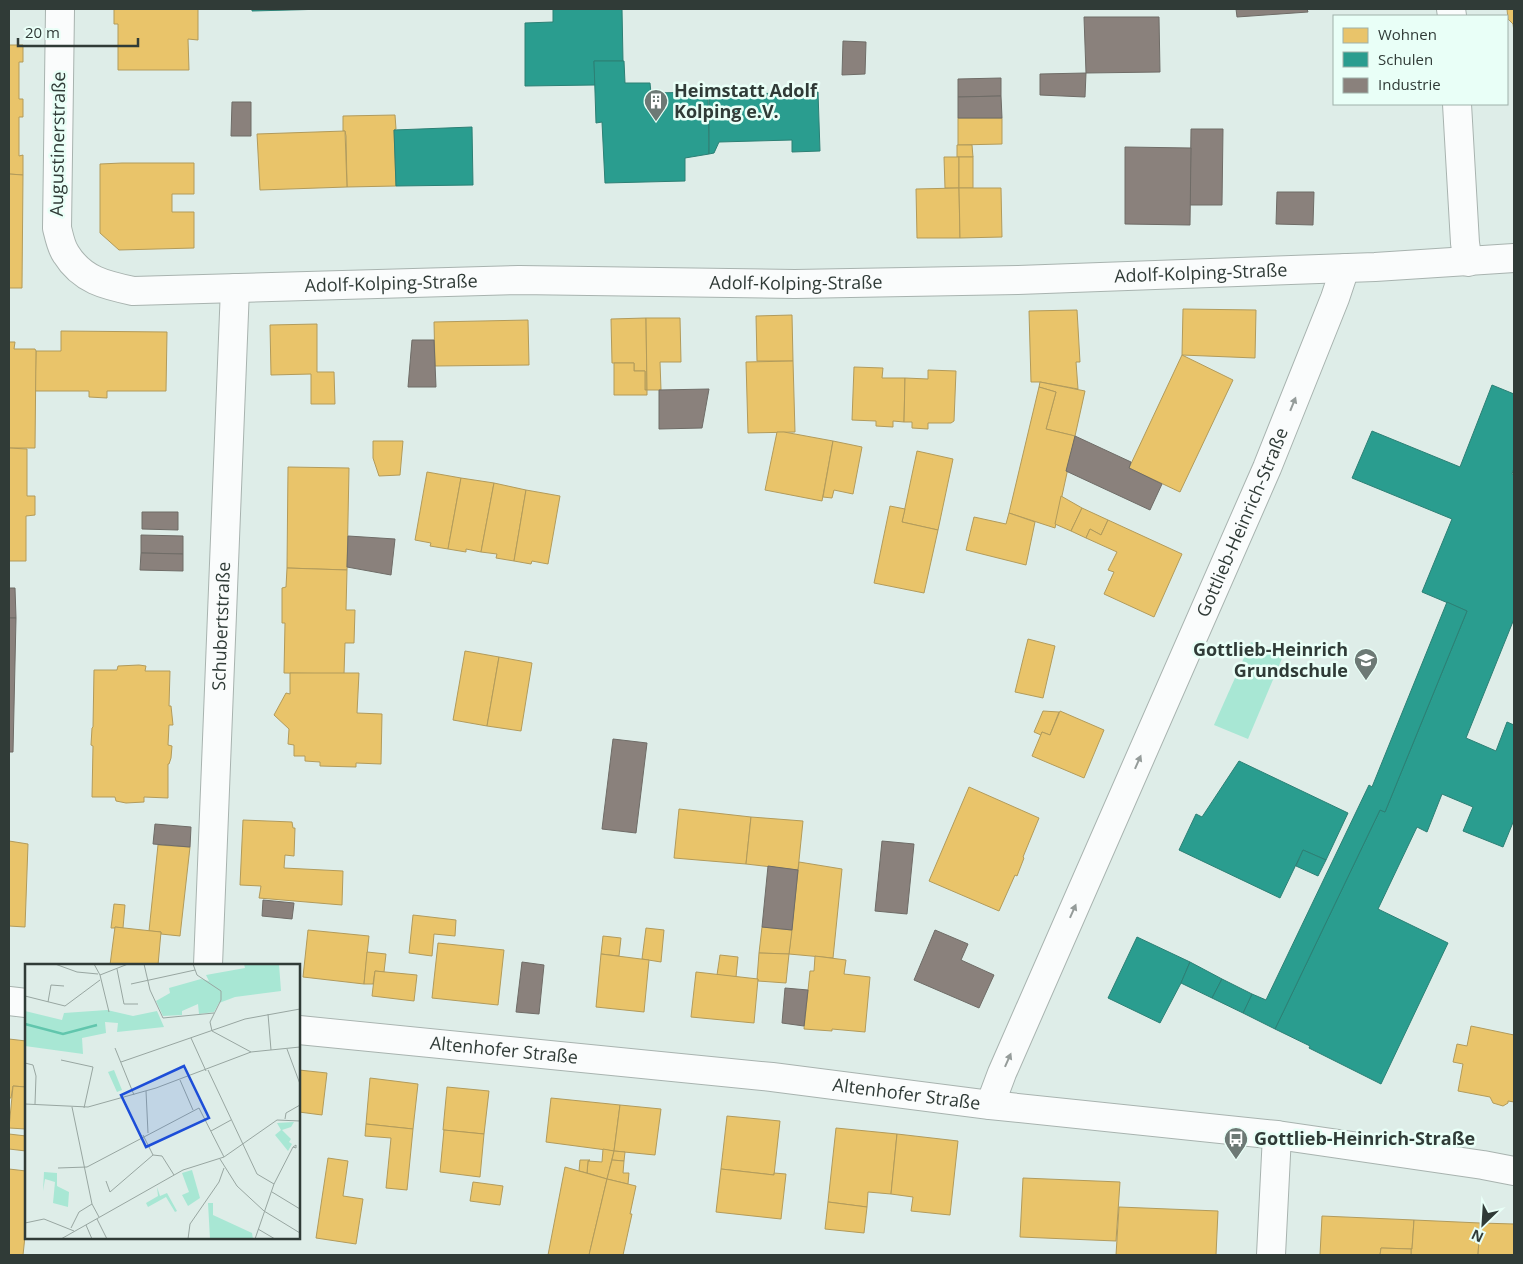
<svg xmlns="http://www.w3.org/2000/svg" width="1523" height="1264" font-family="'Open Sans',sans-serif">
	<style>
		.green { fill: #a8e7d4 }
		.homes { fill: #e9c46a; stroke: #b29b5b }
		.schools { fill: #2a9d8f; stroke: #2c8075 }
		.industry { fill: #8a817c; stroke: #6f6c67 }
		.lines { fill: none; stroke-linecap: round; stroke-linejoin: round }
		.minor-casing { stroke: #a8b3af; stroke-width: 30 }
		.minor { stroke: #fafcfc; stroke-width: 28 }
		.oneway { fill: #959c9a }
		.labels { text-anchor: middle; stroke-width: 5; stroke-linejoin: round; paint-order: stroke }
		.poi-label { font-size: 18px; font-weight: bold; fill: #303b37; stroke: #e9fff7; text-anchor: start }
		.street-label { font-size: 18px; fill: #303b37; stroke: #e9fff7 }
		.inset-river { fill: none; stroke: #61c6ad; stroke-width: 2.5 }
		.inset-road { fill: none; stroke: #98a6a1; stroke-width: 1 }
		.view { fill: #1d4ed8; fill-opacity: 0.15; stroke: #1d4ed8; stroke-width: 2.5 }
		.inset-edge { fill: none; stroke: #303b37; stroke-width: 2.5 }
	</style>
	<rect width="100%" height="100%" fill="#deede8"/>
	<path class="green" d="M1251,642l32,14 -35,83 -34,-14z"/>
	<g class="homes">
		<path d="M114,9h84v31l-10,-1 1,31h-71v-46h-4z"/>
		<path d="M1507,9h7v23l-1,-8 -5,-5z"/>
		<path d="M9,45h14v17h-4v37h4v18h-4v39l4,-1v20l-14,-1z"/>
		<path d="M395,115l1,14 -2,1 2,56 -49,1 -1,-51 -1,-5h-2v-15z"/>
		<path d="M958,118h44v26l-44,1z"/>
		<path d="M345,131l2,56 -87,3 -3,-56z"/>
		<path d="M957,145h15l1,12h-16z"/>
		<path d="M944,157h15v31h-14z"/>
		<rect x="959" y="157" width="14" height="31"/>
		<path d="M122,163h72v31h-22v18h22v36l-75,2 -19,-17v-69z"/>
		<path d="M9,174l14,1 -1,113h-13z"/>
		<path d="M959,188l1,50h-43l-1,-49z"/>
		<path d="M959,188h42l1,49 -42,1z"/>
		<path d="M1183,309l73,1 -1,48 -73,-3z"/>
		<path d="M1077,310l3,52h-4l2,27 -38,-7h-9l-2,-71z"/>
		<path d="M792,315l1,46h-36l-1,-45z"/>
		<path d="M646,318l1,72h-2v-19h-11v-8h-22l-1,-44z"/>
		<path d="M646,318h34l1,44h-21l1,28h-14z"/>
		<path d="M528,320l1,45 -94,1 -1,-44z"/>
		<path d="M317,324v48h17l1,32h-24v-30l-40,1 -1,-50z"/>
		<path d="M61,331l106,1 -1,59h-59v7l-18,-1v-6h-54l1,-40h25z"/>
		<path d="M9,342h6l-1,7h21l1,2 -1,97h-26z"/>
		<path d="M1182,355l51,25 -53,112 -51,-24z"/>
		<path d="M793,361l2,71 -47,1 -2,-71z"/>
		<path d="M614,363h20v8h11v19h2v5h-33z"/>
		<path d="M854,367l29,1 -1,10h23l-1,44 -11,-1v6l-17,-1v-5l-24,-1z"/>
		<path d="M928,370l28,1 -2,50 -3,2h-23v6l-16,-1v-6h-8l1,-44 23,1z"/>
		<path d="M1040,382l45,9 -10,45 -29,-7 10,-37 -17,-5z"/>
		<path d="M1039,387l17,5 -10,37 29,7 -20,92 -46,-15z"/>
		<path d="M777,432h7l49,9 -11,60 -57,-11z"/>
		<path d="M373,441h30l-3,34 -21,1 -6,-18z"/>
		<path d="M833,441l29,6 -9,47 -19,-4 -2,8 -9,-1z"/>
		<path d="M9,448l18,1v47h8v19l-9,1v45h-17z"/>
		<path d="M917,451l36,8 -15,71 -36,-8z"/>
		<path d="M288,467l61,1 -2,102 -60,-2z"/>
		<path d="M427,472l34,6 -13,71 -18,-3 1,-3 -16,-3z"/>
		<path d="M461,478l33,5 -13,69 -15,-3v3l-18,-3z"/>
		<path d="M494,483l32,7 -12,71 -18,-3 1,-4 -16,-2z"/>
		<path d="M526,490l34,6 -12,68 -16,-3 -1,3 -17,-3z"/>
		<path d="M1061,496l21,12 -11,23 -16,-7z"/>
		<path d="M890,506l15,3 -3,13 36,8 -14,63 -50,-10z"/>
		<path d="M1082,508l26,12 -7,15 -11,-6 -4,9 -15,-7z"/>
		<path d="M1009,513l26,9 -9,43 -60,-15 8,-33 32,7z"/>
		<path d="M1108,520l74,34 -28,63 -50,-23 10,-22 -6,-2 9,-18 -31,-14 4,-9 11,6z"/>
		<path d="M287,568l60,2 -1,40h9l-1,33h-9l-1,31 -60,-1 1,-50h-3v-35l4,-1z"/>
		<path d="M1028,639l27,7 -12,52 -28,-6z"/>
		<path d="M465,651l34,6 -12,69 -34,-6z"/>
		<path d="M499,657l33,6 -11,68 -34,-5z"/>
		<path d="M139,665l7,1 -1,5h25l-1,35h2l2,19h-4l-1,20 4,1 -1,12 -2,6h-1v34l-24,-1v5l-18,1 -10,-2 -1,-4h-23l1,-51 -2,-1 1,-17 1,-1 1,-57h23l1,-4z"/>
		<path d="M290,673h69l-2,40 25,1 -1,50 -25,-1v4l-36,-1v-4l-15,-1v-5h-11v-11l-6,-1 1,-15 -15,-14 12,-22 4,1z"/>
		<path d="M1043,711l16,1 -9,23 -8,-3 -1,3 -7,-3z"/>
		<path d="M1060,711l44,19 -20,48 -52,-22 10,-24 8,3z"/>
		<path d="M969,787l70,31 -16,39 1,1 -7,18 -2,-1 -16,36 -70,-30z"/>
		<path d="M679,809l72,8 -5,47 -72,-6z"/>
		<path d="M751,817l52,4 -5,49 -52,-6z"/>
		<path d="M243,820l49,2 1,6h2l-1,28 -9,-1 -1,13 59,3 -1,34 -83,-7 2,-12 -21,-1z"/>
		<path d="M9,841l19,3 -3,83 -16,-1z"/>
		<path d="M158,845l32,2 -10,89 -19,-2v-2l-12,-1z"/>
		<path d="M799,862l43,7 -9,89 -44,-4z"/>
		<path d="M114,904l11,1 -2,23 -8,-1v1h-4z"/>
		<path d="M413,915l43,5 -1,16 -21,-2 -2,22 -23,-3z"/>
		<path d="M115,927l46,5 -3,33h-48z"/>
		<path d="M762,927l30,3 -3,24 -30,-1z"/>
		<path d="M646,928l18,2 -3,32 -19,-3z"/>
		<path d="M308,930l61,6 -5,48 -61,-7z"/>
		<path d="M603,936l18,2 -2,18 -18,-2z"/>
		<path d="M438,943l66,7 -6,55 -66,-7z"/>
		<path d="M367,952l19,2 -2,18 -9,-1 -2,13h-9z"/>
		<path d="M759,953l30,1 -3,29 -28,-2v-2h-1z"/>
		<path d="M601,954l48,6 -5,52 -48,-5z"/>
		<path d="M720,955l18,2 -2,20 -19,-2z"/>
		<path d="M815,956l31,4 -2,14 26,3 -5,55 -33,-3v2l-28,-2 6,-58h4z"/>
		<path d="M375,971l42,4 -3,26 -42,-5z"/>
		<path d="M696,972l62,7 -4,44 -63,-6z"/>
		<path d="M1471,1026l43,9v67l-6,-1v2l-5,3 -10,-3 -3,-6 -32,-6 5,-27 -10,-2 4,-18 10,2z"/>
		<path d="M9,1039l17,2v46l-13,-1 -2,12h-2z"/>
		<path d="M299,1070l28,3 -5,42 -23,-3z"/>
		<path d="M370,1078l48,6 -5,45 -47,-5z"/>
		<path d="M13,1086l13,1v42l-17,-1z"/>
		<path d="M447,1087l42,4 -5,43 -41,-4z"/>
		<path d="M551,1098l69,7 -6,46 -68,-9z"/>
		<path d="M620,1105l41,4 -6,46 -41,-4z"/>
		<path d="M727,1116l53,5 -6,54 -53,-6z"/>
		<path d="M366,1124l47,5 -6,61 -21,-2 5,-50 -26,-2z"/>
		<path d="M836,1128l61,6 -6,60 -23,-2 -1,15 -39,-5z"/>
		<path d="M444,1130l40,4 -4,43 -40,-5z"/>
		<path d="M9,1134l17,2v15l-17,-2z"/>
		<path d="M897,1134l61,7 -8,74 -39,-4 2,-14 -22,-3z"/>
		<path d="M603,1149l11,2 -7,28 -20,-6 1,-12 14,1z"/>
		<path d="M614,1151l11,1 -1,9 -12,-1z"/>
		<path d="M328,1158l20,3 -5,35 20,3 -7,45 -40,-6z"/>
		<path d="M580,1160h10l-2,1 -1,12 -8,-2z"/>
		<path d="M612,1160l12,1 -1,12h6l-1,11 -21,-5z"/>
		<path d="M565,1167l42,12 -18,76h-41z"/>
		<path d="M9,1169l17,2v56l-3,28h-14z"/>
		<path d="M721,1169l53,6v-2l12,1 -5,45 -65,-7z"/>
		<path d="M1023,1178l97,4 -4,59 -96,-4z"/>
		<path d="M607,1179l29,7 -6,28h2l-9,41h-34z"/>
		<path d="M473,1182l30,4 -3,19 -30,-4z"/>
		<path d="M828,1202l39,5 -3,26 -39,-4z"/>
		<path d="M1119,1207l99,4 -2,44h-100z"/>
		<path d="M1322,1216l92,4 -2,29 -31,-1 -1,7h-60z"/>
		<path d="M1414,1220l66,3 -2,32h-67v-6h1z"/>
		<path d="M1480,1223l34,1v31h-36z"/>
		<path d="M1381,1248l30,1v6h-31z"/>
	</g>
	<g class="schools">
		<path d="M252,9h75l-75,2z"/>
		<path d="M553,9h69l1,52h-29l1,24 -70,1v-63l28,-1z"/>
		<path d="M594,61h30l1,22h25l1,10 57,-1 1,62 -24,4v23l-80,2 -3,-61 -6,1z"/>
		<path d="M818,92l2,59 -28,1v-12l-73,2 -5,11 -5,1v-59z"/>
		<path d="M472,127l1,58 -77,1 -2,-56z"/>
		<path d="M1492,385l22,9v74l-2,6 2,1v144l-48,119 30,13 11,-29 7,3v95l-11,27 -40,-16 10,-24 -31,-13 -15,38 -10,-5 -39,82 70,34 -67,141 -72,-36 1,-2 -35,-17 105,-219 5,2 82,-201 -45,-19 30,-73 -100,-41 20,-47 88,36z"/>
		<path d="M1447,602l20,9 -82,201 -5,-2 -105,219 -32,-16 9,-19 14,6 103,-215 3,2z"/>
		<path d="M1239,761l109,52 -22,47 -23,-10 -23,48 -101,-48 17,-36 6,3z"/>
		<path d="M1303,850l23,10 -8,16 -22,-10z"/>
		<path d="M1137,937l53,25 -9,21 -21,40 -52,-25z"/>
		<path d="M1190,962l32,17 -10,19 -31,-15z"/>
		<path d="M1222,979l30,15 -9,19 -31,-15z"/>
	</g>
	<g class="industry">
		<path d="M1236,9h71l1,3 -71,5z"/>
		<path d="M1084,17h75l1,55 -74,1z"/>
		<path d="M843,41l23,1 -1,32 -23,1z"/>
		<path d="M1086,73l-1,24 -45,-2v-21z"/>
		<path d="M1001,78v18l-43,1v-18z"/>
		<path d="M1001,96l1,22h-44v-21z"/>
		<path d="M232,102h19v34h-20z"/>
		<path d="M1191,129h32l-1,76h-32z"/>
		<path d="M1125,147l66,1 -1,77 -65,-1z"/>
		<path d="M1277,192h37l-1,33 -37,-1z"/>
		<path d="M412,340h22l2,47h-28z"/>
		<path d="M709,389l-7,39 -43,1v-39z"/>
		<path d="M1075,436l56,26 -2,6 33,16 -12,26 -84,-39z"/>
		<path d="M142,512h36v18l-36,-1z"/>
		<path d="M141,535l42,1v18l-42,-1z"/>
		<path d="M348,536l47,3 -4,36 -44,-8z"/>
		<path d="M141,553l42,1v17l-43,-1z"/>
		<path d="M9,588h6l1,30h-7z"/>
		<path d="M9,618h7l-3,134h-4z"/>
		<path d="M613,739l34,4 -11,90 -34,-4z"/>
		<path d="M155,824l36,3 -1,20 -37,-3z"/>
		<path d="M882,841l32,3 -7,70 -32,-3z"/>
		<path d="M768,866l30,4 -6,60 -30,-3z"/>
		<path d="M263,900l31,3 -2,16 -30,-3z"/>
		<path d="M935,930l33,14 -7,16 33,15 -15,33 -65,-28z"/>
		<path d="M522,962l22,3 -5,49 -23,-2z"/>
		<path d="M785,988l23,2 -4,36 -22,-3z"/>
	</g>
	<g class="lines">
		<g class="minor-casing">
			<g id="minor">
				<path id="s1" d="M60,9l-3,219c2,8 4,19 9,26 16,26 39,31 67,37l386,-11 276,4 223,-4 357,-13 139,-9"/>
				<path d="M1451,9l1,7"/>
				<path d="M1457,104l8,139 3,19"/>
				<path id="s2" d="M208,965l27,-677"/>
				<path d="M9,1001l17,2"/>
				<path id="s3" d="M299,1030l473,47 218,28 287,30 206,30 31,6"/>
				<path id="s4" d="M990,1105l12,-32 265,-605 68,-170 10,-30"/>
				<path d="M1271,1255l6,-120"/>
			</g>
		</g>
		<use href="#minor" class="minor"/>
	</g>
	<defs><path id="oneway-solid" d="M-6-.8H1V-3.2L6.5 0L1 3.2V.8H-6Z" transform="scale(1.25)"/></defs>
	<g class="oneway">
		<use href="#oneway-solid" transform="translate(1293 404) rotate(-68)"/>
		<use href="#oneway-solid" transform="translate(1138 762) rotate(-66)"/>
		<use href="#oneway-solid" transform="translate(1073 911) rotate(-66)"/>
		<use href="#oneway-solid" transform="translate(1008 1060) rotate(-66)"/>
	</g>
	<defs>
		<g id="building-pin" transform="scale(1.25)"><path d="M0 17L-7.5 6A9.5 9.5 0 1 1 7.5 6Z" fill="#6d7975" stroke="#e9fff7"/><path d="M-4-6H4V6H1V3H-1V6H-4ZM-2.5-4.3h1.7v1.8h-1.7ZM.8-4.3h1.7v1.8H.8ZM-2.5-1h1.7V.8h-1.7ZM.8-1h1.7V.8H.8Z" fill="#fff"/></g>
		<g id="school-pin" transform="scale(1.25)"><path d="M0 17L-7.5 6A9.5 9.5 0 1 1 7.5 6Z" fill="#6d7975" stroke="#e9fff7"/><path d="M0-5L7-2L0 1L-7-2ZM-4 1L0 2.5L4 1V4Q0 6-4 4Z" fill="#fff"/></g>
		<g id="bus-pin" transform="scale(1.25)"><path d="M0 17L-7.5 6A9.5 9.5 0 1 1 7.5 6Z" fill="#6d7975" stroke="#e9fff7"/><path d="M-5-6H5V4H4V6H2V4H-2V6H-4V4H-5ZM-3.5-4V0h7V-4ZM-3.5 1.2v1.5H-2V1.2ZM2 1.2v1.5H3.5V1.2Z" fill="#fff"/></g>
	</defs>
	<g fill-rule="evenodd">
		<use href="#building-pin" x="656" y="101"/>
		<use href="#school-pin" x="1366" y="660"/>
		<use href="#bus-pin" x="1236" y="1139"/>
	</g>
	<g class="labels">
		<g class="poi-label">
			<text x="674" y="97">Heimstatt Adolf<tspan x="674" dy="21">Kolping e.V.</tspan></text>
			<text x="1348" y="656" text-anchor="end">Gottlieb-Heinrich<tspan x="1348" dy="21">Grundschule</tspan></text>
			<text x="1254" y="1145">Gottlieb-Heinrich-Straße</text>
		</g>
		<g class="street-label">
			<text transform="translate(58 144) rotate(-89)" y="6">Augustinerstraße</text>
			<text dy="6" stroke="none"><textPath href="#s1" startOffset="1394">Adolf-Kolping-Straße</textPath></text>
			<text dy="6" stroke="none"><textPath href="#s1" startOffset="989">Adolf-Kolping-Straße</textPath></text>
			<text dy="6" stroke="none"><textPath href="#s1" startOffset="584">Adolf-Kolping-Straße</textPath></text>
			<text dy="6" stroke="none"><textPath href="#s4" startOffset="635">Gottlieb-Heinrich-Straße</textPath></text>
			<text dy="6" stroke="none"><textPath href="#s2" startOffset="339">Schubertstraße</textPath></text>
			<text dy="6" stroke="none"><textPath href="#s3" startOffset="206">Altenhofer Straße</textPath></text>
			<text dy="6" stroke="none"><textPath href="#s3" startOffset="611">Altenhofer Straße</textPath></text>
		</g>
	</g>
	<g transform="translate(25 964)">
		<rect width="275" height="275" fill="#deede8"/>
		<path d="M219,0h35l2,27 -46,6 -16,6 -5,9 -15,2 -1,-10 -16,7v4l-19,1 -7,-15 14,-8 -1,-5 32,-9 8,2 -3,-6 39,-7zM82,46l26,6 24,-5 7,16 -47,5 1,-9 -13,-1 1,11 -24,5 1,16 -58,-8v-35l37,9 2,-7zM89,106l8,20 -5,2 -9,-20zM269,158l-3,5 -9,3 9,9 -2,3 3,2 -4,7 -13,-16 6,-5 -4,-7zM167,206l8,28 -12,8 -6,-11 7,-3 -7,-19zM19,208l13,1v13l12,6 -1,15 -15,-4 2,-21 -10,-3 -2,12zM132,223l3,9 7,-3 10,18 -2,1 -9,-15 -18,10 -2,-4 12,-7zM183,239h5v12l39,18 1,6h-43z" fill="#a8e7d4"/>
		<path class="inset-river" d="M0,60l38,10 34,-9"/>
		<path class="inset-road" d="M30,0l22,8 21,2M69,0l6,11 28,-11M119,0l6,26 13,28 51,-5M168,0l4,11 24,16v9l-11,22 2,9 39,21M92,5l7,35h14M75,11l9,37M106,20l64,-14M0,32l40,10 35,-26M23,38l3,-17 13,1M243,50l3,36M166,74l15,33M90,84l19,47M262,85l13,35M36,96l32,7 -9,41M96,98l124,-43 55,-10M0,99l8,2 3,11 -1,28M183,106l49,104 17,10M155,116l13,30M121,127l2,42M0,140l63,3 68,-19 95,-36 49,-5M47,143l20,97 7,13M260,155l1,-6 14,-8M186,167l20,-11M118,171l10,20 9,1 12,19M195,195l17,27 27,25 36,22M33,204l29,-1 112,-59 25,49M81,217l4,11 43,-37M247,228l28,17M72,255l10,20M0,259l19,-4 30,12M61,261l6,14M46,264l8,-16 13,-8M233,265l17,10M36,275l122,-69 41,-13 53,-37 23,1M163,275l2,-15 29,-42 5,-14M230,275l19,-55 19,-37 3,1v-3l-3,2"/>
		<path class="view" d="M159,102l25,52 -63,29 -25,-52z"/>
		<rect width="275" height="275" class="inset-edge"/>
	</g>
	<rect width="1523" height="1264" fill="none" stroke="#303b37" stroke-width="20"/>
	<rect x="1333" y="15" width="175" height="90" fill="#e9fff7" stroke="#9fb1aa"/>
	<rect x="1343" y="28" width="25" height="15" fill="#e9c46a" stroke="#9fb1aa"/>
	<text x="1378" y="40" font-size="15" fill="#303b37">Wohnen</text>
	<rect x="1343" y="52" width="25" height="15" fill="#2a9d8f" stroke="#9fb1aa"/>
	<text x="1378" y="65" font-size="15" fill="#303b37">Schulen</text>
	<rect x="1343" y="78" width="25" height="15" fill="#8a817c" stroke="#9fb1aa"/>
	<text x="1378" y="90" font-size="15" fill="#303b37">Industrie</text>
	<g transform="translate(1483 1224) rotate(205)" stroke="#e9fff7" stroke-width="4" paint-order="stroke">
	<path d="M0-4L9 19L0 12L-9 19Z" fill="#303b37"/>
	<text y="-8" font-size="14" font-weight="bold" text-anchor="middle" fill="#303b37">N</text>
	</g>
	<path d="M18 38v8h120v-8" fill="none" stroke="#303b37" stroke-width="2.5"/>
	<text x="25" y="38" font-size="15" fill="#303b37" stroke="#e9fff7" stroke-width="4" paint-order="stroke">20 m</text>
</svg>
